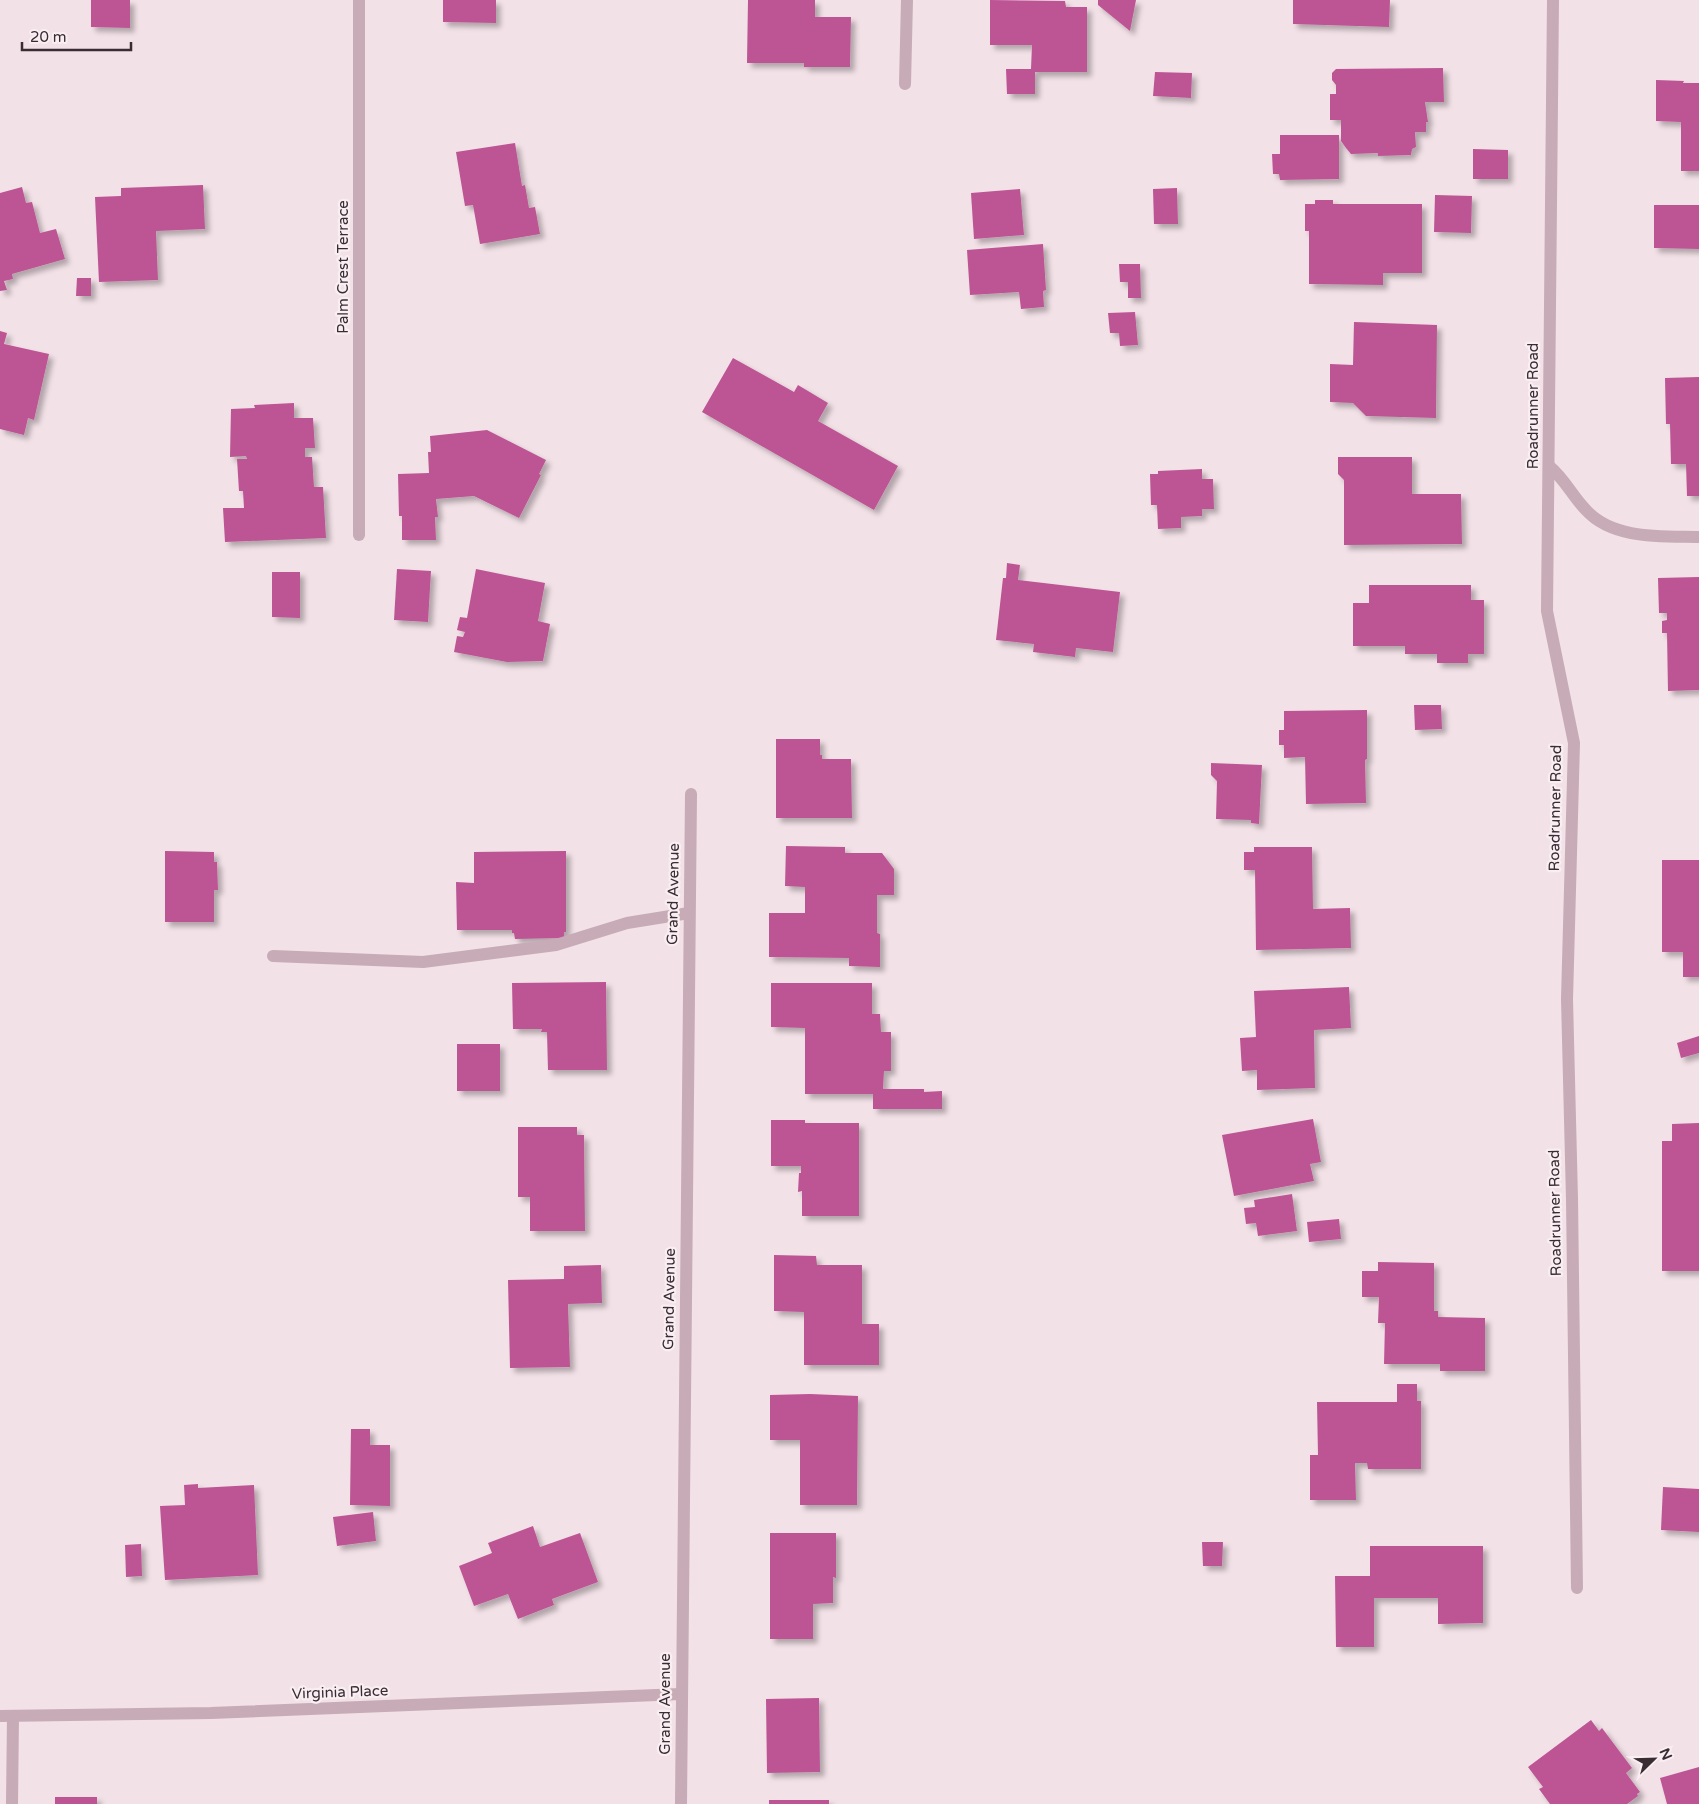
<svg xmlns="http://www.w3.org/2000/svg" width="1699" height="1804" font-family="'Varela Round',sans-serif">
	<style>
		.building { fill: #bd5495; filter: url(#shadow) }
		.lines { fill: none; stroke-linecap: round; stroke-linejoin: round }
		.minor { stroke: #c7abb6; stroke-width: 12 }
		.labels { text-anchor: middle; stroke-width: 4.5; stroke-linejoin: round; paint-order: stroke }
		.street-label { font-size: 15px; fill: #392c33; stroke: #f9eef2 }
	</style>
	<defs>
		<filter id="shadow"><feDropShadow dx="4.5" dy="4.5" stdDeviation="2.5" flood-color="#0004"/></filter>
	</defs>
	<rect width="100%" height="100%" fill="#f2e1e7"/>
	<g class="building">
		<path d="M91,0h39v28l-39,-1z"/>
		<path d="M443,0h53v23l-53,-1z"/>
		<path d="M748,0h67v17h36l-1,50h-46v-4h-57z"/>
		<path d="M990,0l75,1 1,6h21v65h-52v22h-28l-1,-25h25l1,-24h-42z"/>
		<path d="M1098,0h38l-6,31 -32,-26z"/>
		<path d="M1293,0h97l-1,27 -96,-3z"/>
		<path d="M1443,68l1,34h-19l3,20h-2v10h-11l1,15 -4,2 -1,6 -33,1v-3l-27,1 -5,-6 -5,-7v-21h-11v-26h6v-9l-4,-5v-7l4,-4z"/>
		<path d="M1155,72l37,1 -1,25 -38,-2z"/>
		<path d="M1656,80l28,1 -1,2h16v88h-18v-49l-25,-1z"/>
		<path d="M1280,135h59v44l-59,1 -1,-6h-6l-1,-20h8z"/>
		<path d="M515,143l7,43 3,-1 4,23 6,-1 5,27 -60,10 -7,-39 -8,1 -9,-54z"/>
		<path d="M1473,149l35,1v29h-35z"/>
		<path d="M203,185l2,44 -49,2 2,49 -59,2 -4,-85 26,-1v-8z"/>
		<path d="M22,187l4,16 6,-1 8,31 16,-4 9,30 -53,15 1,5 -9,2 3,9 -7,1v-98z"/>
		<path d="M1177,188l1,36h-24l-1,-35z"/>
		<path d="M1020,189l4,46 -50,4 -3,-46z"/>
		<path d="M1435,195l37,1 -1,37 -37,-1z"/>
		<path d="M1315,200h18v4h89v69h-39v12l-74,-1v-53h-4v-27h10z"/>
		<path d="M1654,205h45v44l-45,-1z"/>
		<path d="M1043,244l3,46 -3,1 1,16 -23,2 -2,-17 -49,3 -3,-45z"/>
		<path d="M1119,264h21l1,34h-13v-16h-8z"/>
		<path d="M77,278h14v18h-15z"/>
		<path d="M1135,312l3,33 -18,1 -1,-13h-9l-2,-20z"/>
		<path d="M1354,322l83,3 -1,93 -70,-2 -13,-13 -23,-1v-38l23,1z"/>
		<path d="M0,331l7,2 -3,11 45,10 -15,66 -6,-2 -4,17 -24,-6z"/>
		<path d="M733,358l61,34 4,-7 30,18 -10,18 80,45 -24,44 -172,-98z"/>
		<path d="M1699,377v119h-12l-1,-32h-15l-1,-40h-4l-1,-46z"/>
		<path d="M294,403v15h19l2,30h-10v9h7l2,30h9l3,51 -101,4 -2,-34h21l-1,-17h-4l-2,-32h10l-1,-3 -16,1 1,-48 24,-1 -1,-3z"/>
		<path d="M487,430l59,30 -7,14 2,1 -22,43 -45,-22 -38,3 2,18h-3l1,23h-34v-24h-3l-1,-42 31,-1 -1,-21h3l-1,-16z"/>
		<path d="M1338,457h74v37h49l1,50 -118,1v-65l-6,-6z"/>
		<path d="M1202,469v10h11l1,30h-12v7l-21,1v11l-23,1 -1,-24h-6l-1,-31h8v-3z"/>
		<path d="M1007,563l13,2 -2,15 102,12 -7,60 -37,-4 -1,9 -42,-5 1,-8 -38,-4 7,-62h3z"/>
		<path d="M397,569l34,2 -3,51 -34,-2z"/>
		<path d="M476,569l69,14 -7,38 12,3 -7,37 -36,1 -53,-10 3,-16 6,1 2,-5 -8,-2 3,-13 7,1z"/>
		<path d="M272,572h28v46l-28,-1z"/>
		<path d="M1699,577v113l-31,1 -1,-58h-5v-12l5,-1v-7h-8l-1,-35z"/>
		<path d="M1369,585h102v15h13v54h-16v9h-31v-9h-32v-8h-52v-43h16z"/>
		<path d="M1414,705h27l1,24 -27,1z"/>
		<path d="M1367,710v49l-2,1 1,43 -60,1 -1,-47 -21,1v-13h-5v-15h5v-19z"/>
		<path d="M776,739h44v16h2v4h29l1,59h-76z"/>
		<path d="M1211,763l51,2 -3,59 -8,-1v-3l-35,-1 1,-38 -6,-6z"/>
		<path d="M786,846l59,1v6h37l12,16v26h-17v38l3,1v33l-31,-1v-8l-80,-1v-44h36v-26l-20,-1z"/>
		<path d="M1254,847h58l1,62 37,-1 1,40 -95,2 -1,-80h-11v-18h10z"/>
		<path d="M165,851l49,1v10h3l1,28h-4v32h-49z"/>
		<path d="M566,851v81h-2v6l-49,1 -1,-6h-2v-3h-55l-1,-48 18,1v-31z"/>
		<path d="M1662,860h37v117h-16v-25h-21z"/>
		<path d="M606,982l1,88h-59l-1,-38h-6l1,-3h-29l-1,-46z"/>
		<path d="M771,983h101v31h8l1,18h10v39h-7l-1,18h41v3l18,-1v18h-69v-15h-68v-66l-34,-1z"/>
		<path d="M1349,987l2,41 -37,2 1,58 -58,2v-20l-15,1 -2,-33 16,-1 -2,-46z"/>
		<path d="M1699,1036v17l-18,5 -4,-15z"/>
		<rect x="457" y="1044" width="43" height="47"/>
		<path d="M1313,1119l8,43 -11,2 4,17 -80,15 -12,-61z"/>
		<path d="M771,1120h34v3h54v93h-57v-25l-4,1 1,-19h2v-7h-30z"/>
		<path d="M1699,1123v148h-37v-130h10v-17z"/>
		<path d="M518,1127h59v8h7l1,96h-55v-34h-12z"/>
		<path d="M1292,1194l5,37 -39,5 -2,-13 -10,1 -2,-16 11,-1 -1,-7z"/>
		<path d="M1339,1219l2,20 -32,3 -2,-20z"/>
		<path d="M774,1255l42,1 1,9h45v59h17v41h-75v-53l-30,-1z"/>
		<path d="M1378,1262l56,1v48h4v6l47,1v53h-45v-7h-56l1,-41h-7l1,-26h-17v-26h16z"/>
		<path d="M601,1265l1,38 -34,1 2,63 -60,1 -2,-88 56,-1v-13z"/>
		<path d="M1397,1384h20v17h4v68h-53l-1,-6h-12l1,37h-46v-45h8l-1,-53h80z"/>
		<path d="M810,1394l48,2 -1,109h-57v-65h-30v-45z"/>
		<path d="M351,1429h19v16h20v61l-40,-1z"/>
		<path d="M198,1484v4l56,-3 4,90 -93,5 -5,-74 25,-1 -1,-20z"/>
		<path d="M1663,1487l36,2v43l-38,-2z"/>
		<path d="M373,1512l3,29 -39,5 -4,-29z"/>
		<path d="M533,1526l7,21 40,-14 18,49 -46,17 2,6 -36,14 -10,-25 -34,12 -15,-40 33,-13 -4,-10z"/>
		<path d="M770,1533h66v45l-3,-1v26l-20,1v35h-43z"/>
		<path d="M1202,1542h21l-1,24h-19z"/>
		<path d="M141,1544l1,32 -16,1 -1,-32z"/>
		<path d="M1370,1546h113v77l-45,1v-26h-64v49h-38l-1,-71h35z"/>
		<path d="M819,1698l1,74 -53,1 -1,-74z"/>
		<path d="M1591,1720l8,11 3,-3 30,40 -6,5 14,19 -3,2 1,2 -11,8h-77l-11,-15 4,-2 -15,-20z"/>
		<path d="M1699,1767v37h-32l-7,-26z"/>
		<rect x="55" y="1797" width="42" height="7"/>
		<rect x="769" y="1800" width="60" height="4"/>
	</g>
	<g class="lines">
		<g class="minor">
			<path d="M1553,0l-6,611 27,132 -7,256 5,200 5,389"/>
			<path d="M905,84l2,-84"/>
			<path d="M1549,466c16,13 23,30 37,44 27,30 77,26 113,27"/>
			<path d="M359,535v-535"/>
			<path d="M273,956l150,6 133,-17 71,-22 62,-10"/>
			<path d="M0,1716l211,-3 470,-19"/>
			<path d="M12,1804l1,-88"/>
			<path d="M681,1804l10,-1010"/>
		</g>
	</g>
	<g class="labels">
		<g class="street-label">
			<text transform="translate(343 267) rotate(-90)" y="5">Palm Crest Terrace</text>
			<text transform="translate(1533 406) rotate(-90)" y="5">Roadrunner Road</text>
			<text transform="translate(1555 808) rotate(-89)" y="5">Roadrunner Road</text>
			<text transform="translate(673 894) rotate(-89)" y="5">Grand Avenue</text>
			<text transform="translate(1555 1213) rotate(-91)" y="5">Roadrunner Road</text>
			<text transform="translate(669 1299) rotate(-89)" y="5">Grand Avenue</text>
			<text transform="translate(340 1692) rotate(-2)" y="5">Virginia Place</text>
			<text transform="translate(665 1704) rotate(-90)" y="5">Grand Avenue</text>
		</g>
	</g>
	<g transform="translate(1654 1759) rotate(67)" stroke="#f9eef2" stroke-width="4" paint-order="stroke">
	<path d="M0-4L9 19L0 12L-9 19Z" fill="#392c33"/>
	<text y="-8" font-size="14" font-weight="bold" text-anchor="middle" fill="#392c33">N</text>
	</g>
	<path d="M22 42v8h109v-8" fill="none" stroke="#392c33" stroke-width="2.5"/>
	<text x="30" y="42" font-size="15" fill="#392c33" stroke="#f9eef2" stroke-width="4" paint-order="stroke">20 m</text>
</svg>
